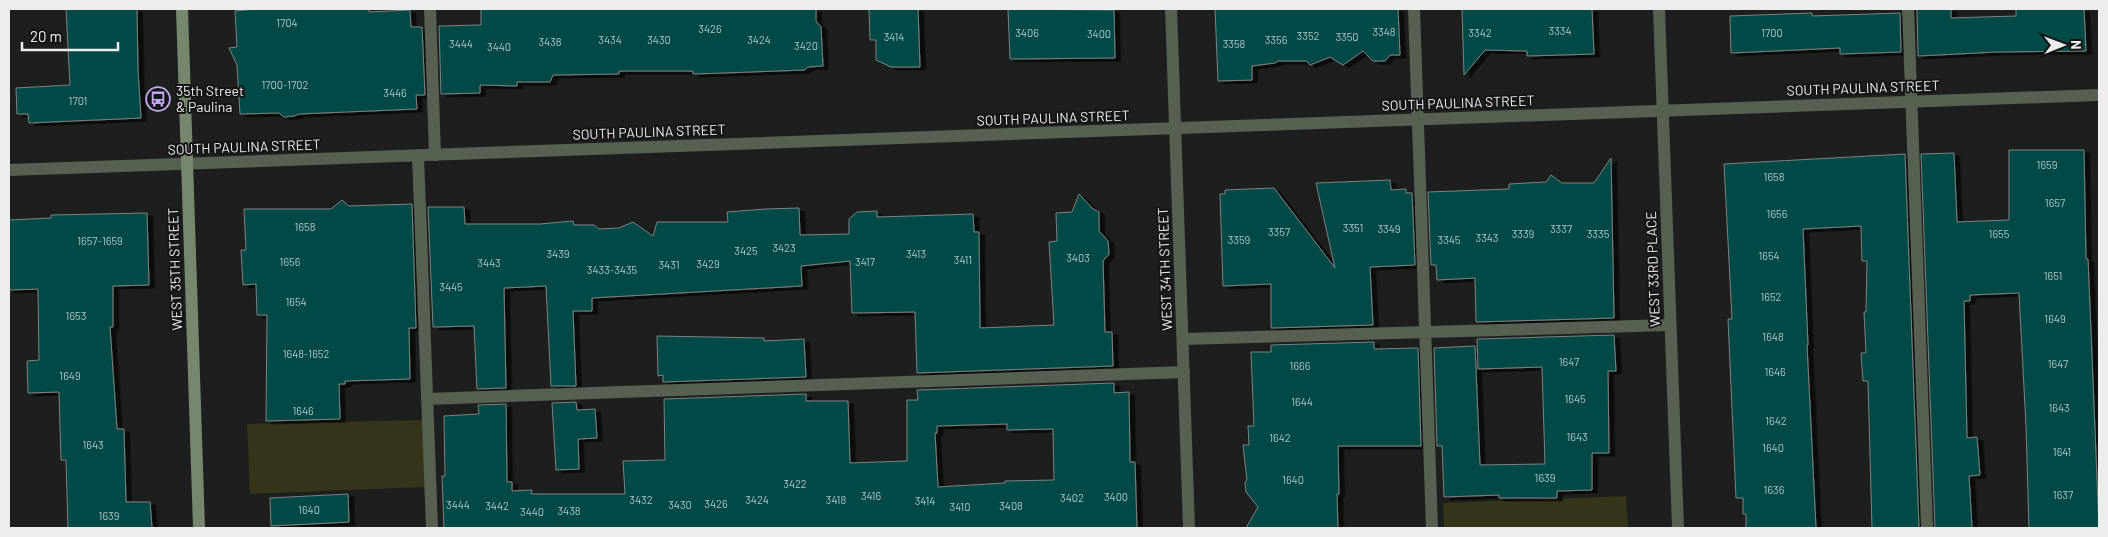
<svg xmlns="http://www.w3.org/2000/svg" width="2108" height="537" font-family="Barlow,sans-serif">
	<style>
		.green { fill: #363519 }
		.building { fill: #014a47; stroke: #7e8282; fill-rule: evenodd; filter: url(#shadow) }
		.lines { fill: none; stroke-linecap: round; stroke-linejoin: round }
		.lane { stroke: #566151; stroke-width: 12 }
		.street { stroke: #566151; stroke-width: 12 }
		.secondary { stroke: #76876d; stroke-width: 12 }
		.labels { text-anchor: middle; stroke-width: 4; stroke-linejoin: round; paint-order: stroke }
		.number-label { font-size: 11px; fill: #b1c5c4 }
		.street-label { font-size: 14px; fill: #eceeed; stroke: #131614 }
		.poi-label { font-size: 14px; fill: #eceeed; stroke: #131614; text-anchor: start }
	</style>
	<defs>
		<filter id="shadow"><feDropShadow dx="5.5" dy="3" stdDeviation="0" flood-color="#0009"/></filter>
	</defs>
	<rect width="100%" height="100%" fill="#1c1f1d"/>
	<g class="green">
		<path d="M423,420l3,67 -176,7 -3,-70z"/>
		<path d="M1626,496l2,32h-184l-1,-25z"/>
	</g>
	<g class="building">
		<path d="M66,9h71l1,63 3,46 -112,5 -1,-9h-11l-1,-26 54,-3z"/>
		<path d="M256,9h113v3l41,-2 1,17h11l3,68h-9l1,14 -118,5 -5,2 -10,1 -5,-4 -39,1 -3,-49 -8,-17 8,-1 -2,-36z"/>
		<path d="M481,9h335v12l5,6 2,39 -15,1 -3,3 -81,3 -31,1v-3h-74v3l-66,1 -3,7h-33v4l-37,-1v8l-39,1 -2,-68 42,-1z"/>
		<path d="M869,9h49l2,58h-29l-15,-7v-20h-6z"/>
		<path d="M1008,9l106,1 1,48 -105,1z"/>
		<path d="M1215,9h183l2,46h-10l-5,6h-12l-10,-10 -20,14 -13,-8 -20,8 -4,-4h-28l-3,2 -23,3v14l-34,1z"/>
		<path d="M1462,9h130l2,45 -67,2v-5l-42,-1 -21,25z"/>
		<path d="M1917,9h34v9l65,-2v-7h68l2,42 -89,1 -79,4z"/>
		<path d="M1812,13v3l88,-3 1,39 -61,2v-6l-109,5 -1,-37z"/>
		<path d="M2009,150h75l2,109h2l11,269h-70l-3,-102 -7,-133 -49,2v6h-6l3,137 10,-1 3,38 -11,1 3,52h-37l-14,-374 33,-1 3,69 52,-2z"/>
		<path d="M1905,154l14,374h-47l-4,-147h-5l-2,-28h5l-2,-41h2l1,-51h-5l-1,-35 -58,3 5,116h-1l9,183h-70v-14h-3v-16h-7l-8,-179h4l-8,-155z"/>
		<path d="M1611,158l3,160 -138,4 -1,-44 -38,2 -1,-15h-5l-3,-73 81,-3v-5l37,-2 5,-7 11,8h32z"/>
		<path d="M1390,180l1,10 15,-1v4h6l3,72 -45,2 3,58 -102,3v-44l-48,2 -3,-92h5v-4l49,-2 61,80 -19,-85z"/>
		<path d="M1079,194l14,15 6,3v19l9,10 1,13 -6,7 2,71h7l1,34 -196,7 -2,-61 -63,1 -2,-52 -49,5 1,20 -210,12v13h-19l3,75h-25l-5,-100 -42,2 2,100 -29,1 -3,-63 -41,1 -5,-120h36l1,17h75l33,-3 1,4h20l5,4 20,-1 14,-6 20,14 4,-14h71l-1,-10 39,-3 33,-1 1,27 49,-1v-15l8,-7 20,-1v6h2l94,-3 1,18h5l1,96 74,-3 -5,-83 8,-1 -1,-28 16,-1z"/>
		<path d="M342,200l7,6 63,-2 4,124h-7l1,51 -65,2v3h-6l1,35 -74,2 1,-106h-10l-1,-31 -13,1 -2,-35h5l-2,-41h87z"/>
		<path d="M147,213l2,72 -36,1v41h-3l7,102h7l2,73h24l2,26h-84l-2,-68h-5l-2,-68 -31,1 -1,-32 12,-1 -1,-71 -29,1v-70l42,-2v-3z"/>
		<path d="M1614,335l2,36h-8l1,82h-17v37l-35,1v7h-58v-3l-55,2 -2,-51h-5l-3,-98 41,-2 5,119 65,-1 -3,-97 -64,2 -1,-30z"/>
		<path d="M657,336l107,2v3l40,-2 2,38 -143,5v-7l-5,1z"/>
		<path d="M1374,342v7l44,-1 3,98h-83l1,48h-2l1,34h-92l12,-21 -12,-15 -1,-10 2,-2 -4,-35h6l-1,-19h6l-3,-74h20v-7z"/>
		<path d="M1114,383v10l15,-1 1,70h5l2,66h-693l-2,-52h3l-1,-60 35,-2 -1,-9 28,-1 1,78h5v9l20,-1 -1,4h94l-2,-33 42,-1 -1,-61 142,-5v7h42l2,62 57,-2v-61h11l-1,-10zM1007,424v6l46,-1 1,51 -49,1v2l-67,4 -3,-54h2v-7z"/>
		<path d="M576,402l1,8 18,-1 2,29 -19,1 1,30 -23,1 -4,-67z"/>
		<path d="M348,494l1,28 -78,4 -1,-28z"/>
	</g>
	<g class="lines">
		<g class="lane">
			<path d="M430,9l5,146"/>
			<path d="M1414,9l18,519"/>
			<path d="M1908,9l19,519"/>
			<path d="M418,155l14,373"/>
			<path d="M1183,339l487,-14"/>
			<path d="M427,399l757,-27"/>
		</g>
		<g class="street">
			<path d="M1171,9l18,519"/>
			<path d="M1659,9l19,519"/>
			<path d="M9,170l2090,-75"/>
		</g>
		<path class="secondary" d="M182,9l17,519"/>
	</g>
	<defs>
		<g id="bus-ring" transform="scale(1.25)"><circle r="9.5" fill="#131614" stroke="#c6a6f0" stroke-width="1.5"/><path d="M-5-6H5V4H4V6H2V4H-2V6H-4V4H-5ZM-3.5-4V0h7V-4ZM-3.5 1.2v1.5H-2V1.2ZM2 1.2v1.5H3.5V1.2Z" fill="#c6a6f0"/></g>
	</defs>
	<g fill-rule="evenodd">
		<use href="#bus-ring" x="158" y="99"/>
	</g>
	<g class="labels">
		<g class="number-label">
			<text x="287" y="27">1704</text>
			<text x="710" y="33">3426</text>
			<text x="1560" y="35">3334</text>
			<text x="1384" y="36">3348</text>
			<text x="1027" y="37">3406</text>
			<text x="1480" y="37">3342</text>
			<text x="1772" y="37">1700</text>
			<text x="1099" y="38">3400</text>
			<text x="1308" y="40">3352</text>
			<text x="894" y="41">3414</text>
			<text x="1347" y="41">3350</text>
			<text x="610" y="44">3434</text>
			<text x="659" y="44">3430</text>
			<text x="759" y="44">3424</text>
			<text x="1276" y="44">3356</text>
			<text x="550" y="46">3438</text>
			<text x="461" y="48">3444</text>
			<text x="1234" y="48">3358</text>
			<text x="806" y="50">3420</text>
			<text x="499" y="51">3440</text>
			<text x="285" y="89">1700-1702</text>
			<text x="395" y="97">3446</text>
			<text x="78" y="105">1701</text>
			<text x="2047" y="169">1659</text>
			<text x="1774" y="181">1658</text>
			<text x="2055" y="207">1657</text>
			<text x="1777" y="218">1656</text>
			<text x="305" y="231">1658</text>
			<text x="1353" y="232">3351</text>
			<text x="1389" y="233">3349</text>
			<text x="1561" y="233">3337</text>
			<text x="1279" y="236">3357</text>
			<text x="1523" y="238">3339</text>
			<text x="1598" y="238">3335</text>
			<text x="1999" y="238">1655</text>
			<text x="1487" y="242">3343</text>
			<text x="1239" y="244">3359</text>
			<text x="1449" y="244">3345</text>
			<text x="100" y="245">1657-1659</text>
			<text x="784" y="252">3423</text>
			<text x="746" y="255">3425</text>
			<text x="558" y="258">3439</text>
			<text x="916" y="258">3413</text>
			<text x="1769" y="260">1654</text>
			<text x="1078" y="262">3403</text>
			<text x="963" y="264">3411</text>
			<text x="290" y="266">1656</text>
			<text x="865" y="266">3417</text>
			<text x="489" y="267">3443</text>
			<text x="708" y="268">3429</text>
			<text x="669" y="269">3431</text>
			<text x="612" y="274">3433-3435</text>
			<text x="2053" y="280">1651</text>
			<text x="451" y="291">3445</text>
			<text x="1771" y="301">1652</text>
			<text x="296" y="306">1654</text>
			<text x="76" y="320">1653</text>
			<text x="2055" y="323">1649</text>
			<text x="1773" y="341">1648</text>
			<text x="306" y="358">1648-1652</text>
			<text x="1569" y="366">1647</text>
			<text x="2058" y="368">1647</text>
			<text x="1300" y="370">1666</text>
			<text x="1775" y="376">1646</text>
			<text x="70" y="380">1649</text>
			<text x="1575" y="403">1645</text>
			<text x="1302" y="406">1644</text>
			<text x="2059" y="412">1643</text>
			<text x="303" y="415">1646</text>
			<text x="1776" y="425">1642</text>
			<text x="1577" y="441">1643</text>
			<text x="1280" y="442">1642</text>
			<text x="93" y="449">1643</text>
			<text x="1773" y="452">1640</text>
			<text x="2062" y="456">1641</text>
			<text x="1545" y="482">1639</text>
			<text x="1293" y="484">1640</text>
			<text x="795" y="488">3422</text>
			<text x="1774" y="494">1636</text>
			<text x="2063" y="499">1637</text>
			<text x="871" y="500">3416</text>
			<text x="1116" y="501">3400</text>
			<text x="1072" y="502">3402</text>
			<text x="641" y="504">3432</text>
			<text x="757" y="504">3424</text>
			<text x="836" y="504">3418</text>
			<text x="925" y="505">3414</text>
			<text x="716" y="508">3426</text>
			<text x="458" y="509">3444</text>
			<text x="680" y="509">3430</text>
			<text x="497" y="510">3442</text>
			<text x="1011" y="510">3408</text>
			<text x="960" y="511">3410</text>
			<text x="309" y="514">1640</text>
			<text x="569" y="515">3438</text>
			<text x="532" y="516">3440</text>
			<text x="109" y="520">1639</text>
		</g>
		<g class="street-label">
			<text transform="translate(1863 88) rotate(-2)" y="5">SOUTH PAULINA STREET</text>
			<text transform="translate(1458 103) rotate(-2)" y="5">SOUTH PAULINA STREET</text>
			<text transform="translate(1053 118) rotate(-2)" y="5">SOUTH PAULINA STREET</text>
			<text transform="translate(649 132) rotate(-2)" y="5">SOUTH PAULINA STREET</text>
			<text transform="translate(244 147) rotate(-2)" y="5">SOUTH PAULINA STREET</text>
			<text transform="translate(175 269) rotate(-92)" y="5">WEST 35TH STREET</text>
			<text transform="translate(1165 269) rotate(-92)" y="5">WEST 34TH STREET</text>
			<text transform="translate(1653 269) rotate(-92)" y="5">WEST 33RD PLACE</text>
		</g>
		<g class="poi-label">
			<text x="176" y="96">35th Street<tspan x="176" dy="16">&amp; Paulina</tspan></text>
		</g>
	</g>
	<rect width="2108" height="537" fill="none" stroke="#eceeed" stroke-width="20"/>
	<g transform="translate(2063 45) rotate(89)" stroke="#131614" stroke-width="4" paint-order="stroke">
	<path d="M0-4L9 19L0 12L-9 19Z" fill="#eceeed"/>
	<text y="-8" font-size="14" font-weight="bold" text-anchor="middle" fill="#eceeed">N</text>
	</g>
	<path d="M22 42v8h96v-8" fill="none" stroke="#eceeed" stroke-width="2.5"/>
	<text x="30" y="42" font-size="15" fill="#eceeed" stroke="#131614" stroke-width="4" paint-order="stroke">20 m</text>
</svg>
